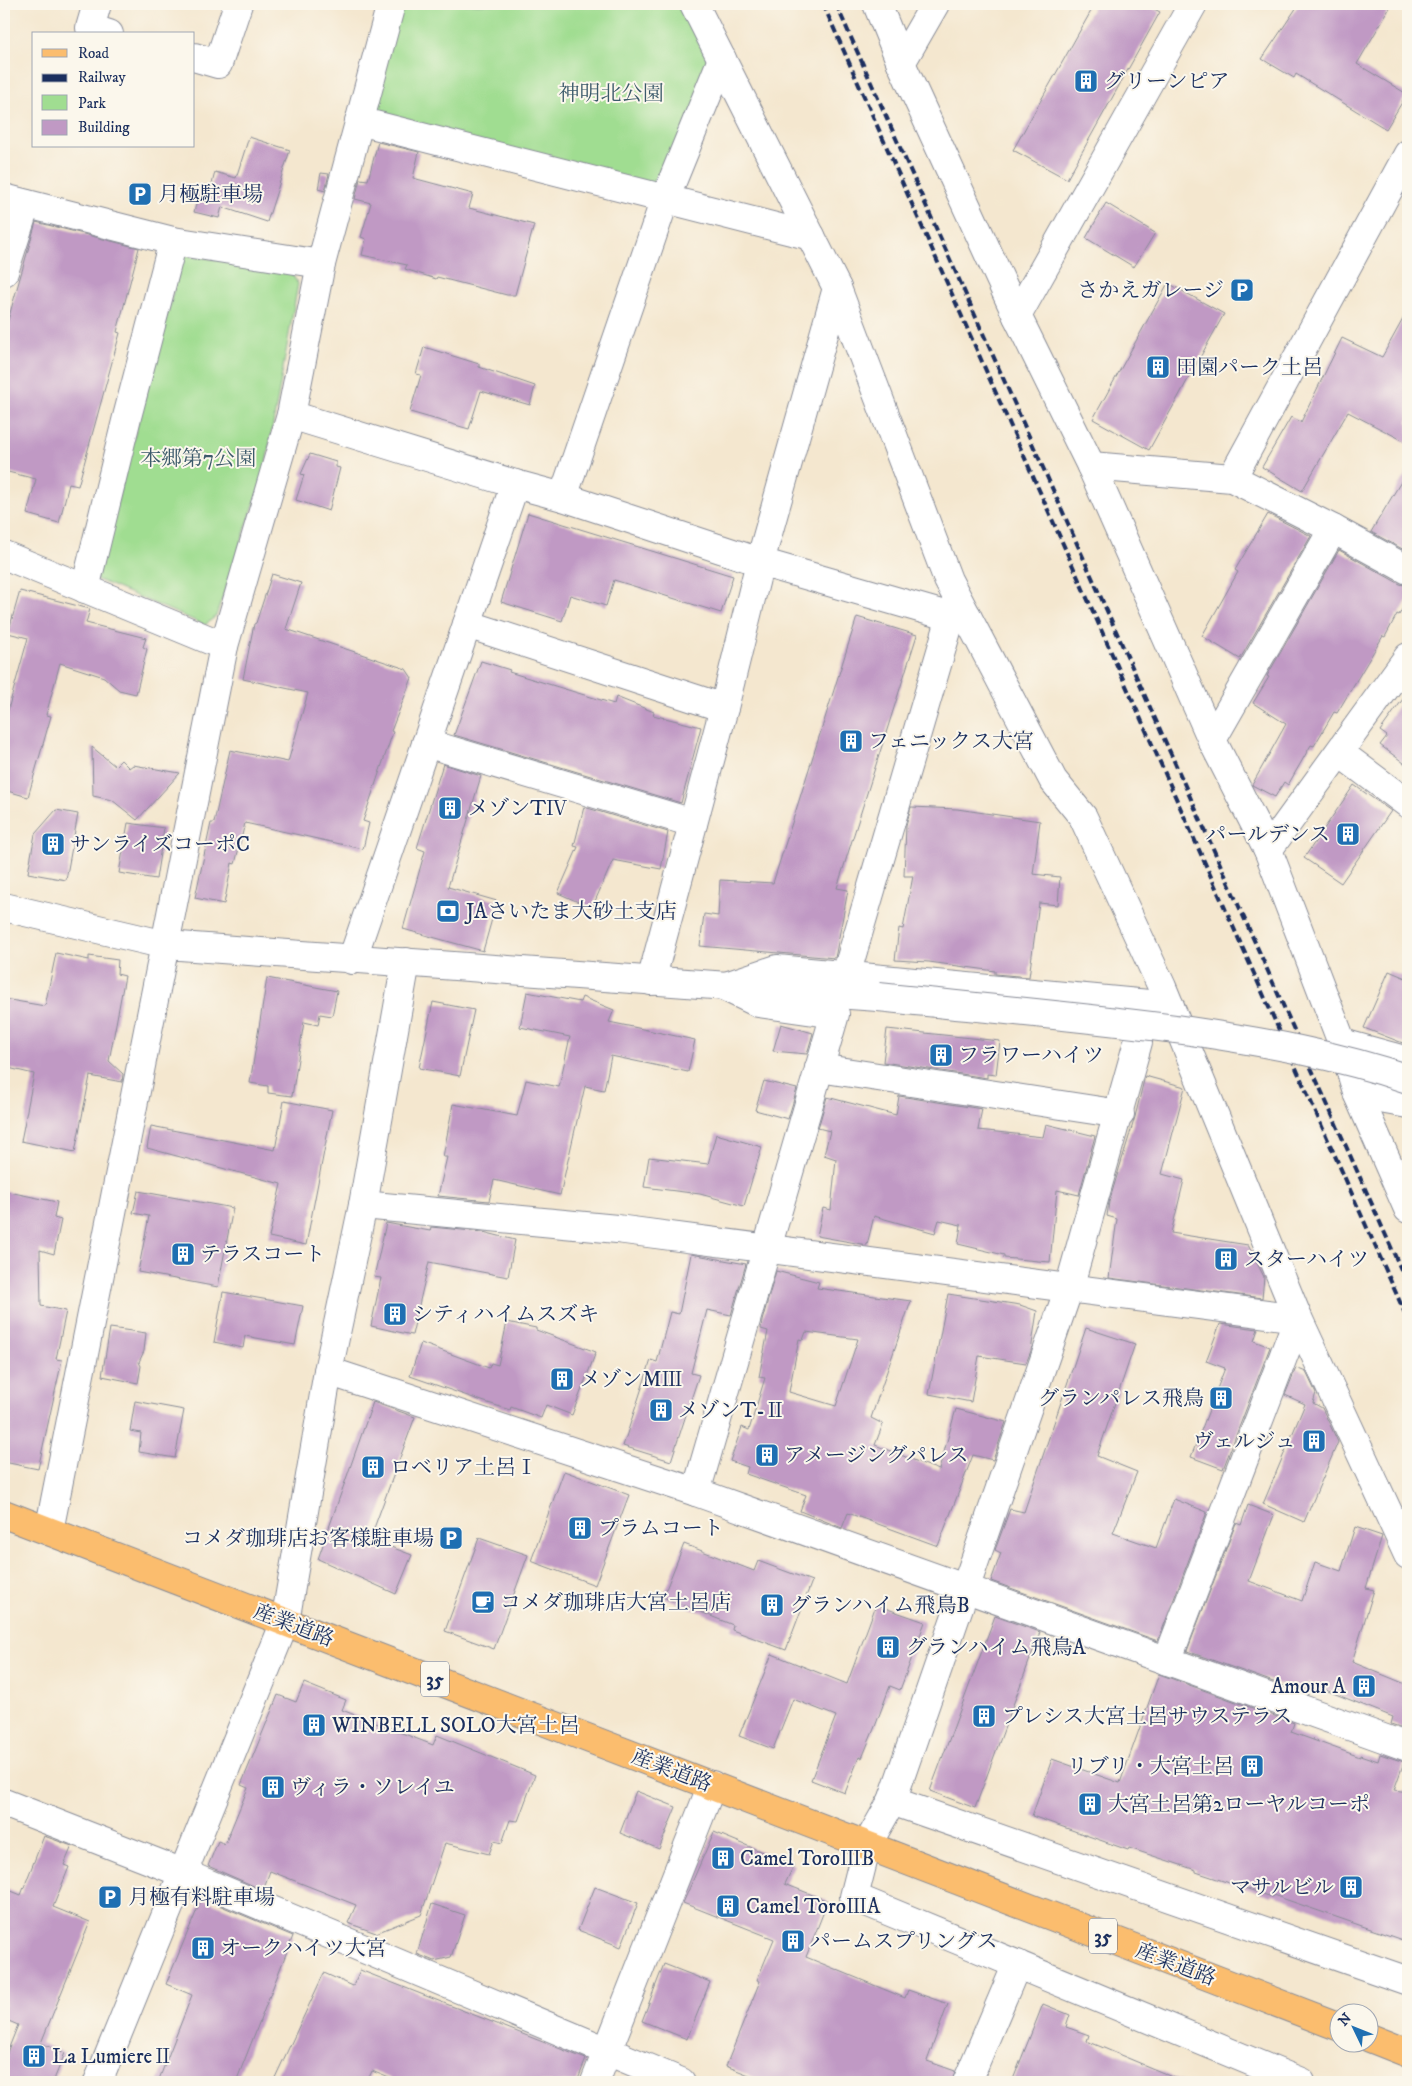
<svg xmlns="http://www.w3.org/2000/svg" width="1412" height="2086" font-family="'IM FELL DW Pica','Noto Serif JP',serif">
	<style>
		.green { fill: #a0dd91; stroke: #5e8678 }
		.building { fill: #c099c4; fill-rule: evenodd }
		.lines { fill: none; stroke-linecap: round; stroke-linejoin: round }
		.minor-casing { stroke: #888b96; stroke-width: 30 }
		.tertiary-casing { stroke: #888b96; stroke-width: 30 }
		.primary-casing { stroke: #888b96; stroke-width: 30 }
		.minor { stroke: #fff; stroke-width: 28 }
		.tertiary { stroke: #fff; stroke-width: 28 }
		.primary { stroke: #fbbd6e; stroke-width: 28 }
		.rail { stroke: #1b2f5e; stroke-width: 4; stroke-dasharray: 8 4; stroke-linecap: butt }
		.tertiary-bridge-casing { stroke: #888b96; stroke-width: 30; stroke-linecap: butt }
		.tertiary-bridge { stroke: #fff; stroke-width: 28 }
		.labels { text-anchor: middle; stroke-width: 4; stroke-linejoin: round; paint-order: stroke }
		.shield { fill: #fbf7ec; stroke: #5e6b89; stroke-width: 1 }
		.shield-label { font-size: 20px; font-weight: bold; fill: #1b2f5e }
		.poi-label { font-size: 21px; fill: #1b2f5e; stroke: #fbf7ec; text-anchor: start }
		.park-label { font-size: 21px; fill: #3c5a6b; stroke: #fbf7ec }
		.street-label { font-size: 21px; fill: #1b2f5e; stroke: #fbf7ec }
	</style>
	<rect width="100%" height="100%" fill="#fbf7ec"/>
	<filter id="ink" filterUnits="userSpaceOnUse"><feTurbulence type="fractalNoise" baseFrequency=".02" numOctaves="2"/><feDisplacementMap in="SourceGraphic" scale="10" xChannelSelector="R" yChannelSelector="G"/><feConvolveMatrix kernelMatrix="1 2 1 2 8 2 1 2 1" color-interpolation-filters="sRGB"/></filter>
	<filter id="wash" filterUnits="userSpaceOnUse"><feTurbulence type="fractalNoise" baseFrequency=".0096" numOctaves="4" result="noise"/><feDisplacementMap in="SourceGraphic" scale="20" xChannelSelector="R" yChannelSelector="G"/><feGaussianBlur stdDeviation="1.12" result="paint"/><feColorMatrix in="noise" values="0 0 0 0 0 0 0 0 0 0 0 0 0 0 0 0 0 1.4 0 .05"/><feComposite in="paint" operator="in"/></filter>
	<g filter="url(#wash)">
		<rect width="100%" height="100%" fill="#f4e7cf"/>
		<g class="green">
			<path d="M391,4h303l28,55 -57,140 -306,-78z"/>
			<path d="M183,255l106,14 9,15 -34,191 -48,141 -11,9 -109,-46z"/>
		</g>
		<g id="blocks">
			<g class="building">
				<path d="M1095,4h50l15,8 -93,167 -54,-29z"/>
				<path d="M1299,4h93l-35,60 50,30 -21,35 -90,-55 -2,4 -32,-19z"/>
				<path d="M249,137l41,13 -23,72 -45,-15 -3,11 -25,-6 7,-27 10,3 4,-16 21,6z"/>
				<path d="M378,142l41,10 -6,26 60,16 -4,14 65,17 -19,70h-8l-70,-18 -1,2 -31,-10 2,-4 -45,-10 4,-16 -5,-2 10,-34 -16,-4 5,-20 8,1z"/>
				<path d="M321,173l8,1 -4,17 -7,-2z"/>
				<path d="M1106,203l49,30 -21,34 -48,-29z"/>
				<path d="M36,222l103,26 -22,84 3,1 -42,153 -9,-2 -10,39 -32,-9 9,-35 -32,-8v-137z"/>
				<path d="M1168,283l56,31 -75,136 -56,-31z"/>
				<path d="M1408,310v133l-60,-31 -46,79 -40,-24 29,-50 10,5 41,-84 40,19z"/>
				<path d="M424,347l55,17v3l56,19 -5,19 -49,-14 -12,38 -59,-17 11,-37 -5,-1z"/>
				<path d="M310,454l26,8v5l4,1 -11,43 -33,-11 8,-25 -3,-1z"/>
				<path d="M1408,470v82l-37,-20z"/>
				<path d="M528,513l205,63 -12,37 -107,-33 -8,26 -36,-11 -8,26 -61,-19z"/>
				<path d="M1268,514l43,22 -71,123 -38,-23 36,-64 -3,-2z"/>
				<path d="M1339,550l61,34 8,2v13l-9,16 -2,-1 -12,23 -2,-1 -46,77 -3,-1 -20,34 -3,-1 -23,40 -4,-3 -9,15 -23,-12 34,-61 -33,-21 16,-26 -2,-1z"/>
				<path d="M272,574l29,9 -15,46 120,40 6,9 -21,53 2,1 -30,89 6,2 -6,26 -118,-26 -10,41 -3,-1 -8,41 -29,-6 16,-75h3l16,-73 58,12 20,-69 -65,-14 11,-55 2,-1z"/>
				<path d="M20,591l70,18 -4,14 60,15 -3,9 4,2 -11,45 -17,-4 -15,-13 -44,-14 -14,52 5,1 -23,81 -24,-7v-66l24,-86 -20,-5z"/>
				<path d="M857,617l60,18 -80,253 11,2 -13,68 -135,-12 4,-32 14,2 2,-36 53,3z"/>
				<path d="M481,661l29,9 -1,2 105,32 2,-7 38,15 -1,3 48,12 -20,76 -227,-68z"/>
				<path d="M1408,692v74l-28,-21 7,-9 -7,-5z"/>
				<path d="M92,747l23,19 6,-6 8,8 4,-3 47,8 -43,47 -25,-20 -19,-4z"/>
				<path d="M443,764l38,12 -33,111 49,14 -14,50 -80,-22 22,-78 -8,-3z"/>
				<path d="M1354,785l37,26 -50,72 -37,-25z"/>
				<path d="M584,807l84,25 -7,37 -48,-9 -21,48 -34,-15 20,-46 -4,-1z"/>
				<path d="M911,807l46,2 83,12 -7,53 27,3 -2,28 -19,-2 -10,74 -34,-3v-3l-66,-9 -34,-2 4,-32 4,1 10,-53h-9l2,-50z"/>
				<path d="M56,810l22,4 -12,66 -38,-7 7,-39z"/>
				<path d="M128,823l36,5 -8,51 -37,-6z"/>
				<path d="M56,953l33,7v-4l29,4 -1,14 8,2 -16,85 14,13 -1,8 -32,-6 -15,76 -54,-11 13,-67 -30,-7v-68l41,7z"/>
				<path d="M1389,971l19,8v66l-44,-17z"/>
				<path d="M267,978l70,13 -5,25 -12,-2 -2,11 -14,-3 -12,74 -24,-3v-7l-18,-3z"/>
				<path d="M527,992l53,10 2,-5 32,13 -5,12 86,18 -7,32 -77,-16 -7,34 -19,-4 -25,109 -66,-15 -5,21 -51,-5 9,-39h-4l10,-53 64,12 9,-36 33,7 11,-50 -50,-10z"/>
				<path d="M433,1002l41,8 -14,66 -41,-8z"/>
				<path d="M781,1024l32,9 -6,21 -34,-3z"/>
				<path d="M887,1029l113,12 -4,34 -9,-1v4l-104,-16z"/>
				<path d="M1145,1076l40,11 -23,87 22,6 -13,53 77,12 16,32 -2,21 -153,-20 8,-59 -10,-3 2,-14 26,-85z"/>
				<path d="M764,1081l33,8 -9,30 -33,-9z"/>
				<path d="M899,1096l83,13 -4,21 65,7 3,-13 49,12 -16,59 -22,-5 -7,72 -46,-4v-3l-46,-11 3,-19 -22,-5 -4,13 -61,-17 -7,29 -50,-9 6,-28 8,2 5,-51 -12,-4 6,-24 -12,-3 9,-31 69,18z"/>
				<path d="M284,1101l48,9 -26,135 -37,-8 12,-53 -134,-36 4,-22 124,24z"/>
				<path d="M716,1134l46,13 -18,59 -44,-12 -56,-7 5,-30 59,7z"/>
				<path d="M4,1191l53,11 -3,16 7,2 -7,34 -14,-4 1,56 25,5 -10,48 6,1 -24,109 -34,-7z"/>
				<path d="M138,1191l95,17 -15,79 -80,-15 11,-56 -16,-3z"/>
				<path d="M386,1223l44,8 1,-4 52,5 32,8 -7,37 -79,-15 -17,73 -41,-9 10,-48 -7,-1z"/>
				<path d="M691,1254l55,10 -15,51 -24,-5 -16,63 8,2 -28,86 -48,-15 28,-86 6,2 13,-50 9,2z"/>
				<path d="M776,1271l43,11 -2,6 94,13 -40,117 12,6 -8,21 64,25 17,-61 50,13 -13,38 -20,-5 -35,91 -90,-33 -6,15 -42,-17 6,-16 -60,-21 2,-7 -18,-6 12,-34 7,3 16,-52 -6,-1 9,-46 -7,-2 1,-8zM806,1332l52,7 -22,67 -47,-14 10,-53 4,1z"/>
				<path d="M223,1292l80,14 -8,39 -50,-9 -2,12 -29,-6z"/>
				<path d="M948,1294l72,11 17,6 -6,40 -5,12 -47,-7 -8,46 -42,-8z"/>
				<path d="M507,1322l29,6v2l60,22 -24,63 -26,-10 -5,13 -30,-11 -1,3 -25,-8 -75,-26 11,-33 68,25 2,-5 7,2z"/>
				<path d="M1220,1324l38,5 -4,12 16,6 -47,122 -32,-12 34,-89 -19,-7z"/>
				<path d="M110,1328l36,5 -2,18 -5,11 2,4 -3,17 -36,-7z"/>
				<path d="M1086,1328l49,16 -38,112 40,16 -24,61 43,15 18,-49 33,13 -49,129 -167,-60 10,-28 -6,-3 15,-41 14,3z"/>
				<path d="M1296,1368l10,4 10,21 -3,10 9,5 16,34 -34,80 -41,-18 42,-100 -20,-9z"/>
				<path d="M135,1401l49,9 -9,48 -36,-6 2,-19 -11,-2z"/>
				<path d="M373,1402l42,15 -45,122 42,16 -16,39 -78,-35z"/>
				<path d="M564,1471l65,24 -34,90 -64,-24z"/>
				<path d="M1248,1505l26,10 -25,66 53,20 13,-39 26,9 14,-44 27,9 -16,52 8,2 -22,72 56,23v45l-17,-6 2,-7 -85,-34 -4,10 -117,-42 49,-128 5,2z"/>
				<path d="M479,1538l49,17 -34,94 -49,-18z"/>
				<path d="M684,1544l70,27 4,-10 54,20 -26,69 -54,-20 1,-5 -70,-28z"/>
				<path d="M876,1605l49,17 -25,68 -10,-4 -14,38 -14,34 -3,-1 -14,36 -34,-13 25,-64 -43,-17 -20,50 -34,-13 33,-82 75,30z"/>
				<path d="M995,1616l45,16 -65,176 -45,-17z"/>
				<path d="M1159,1674l135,49 -3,9 69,25v-2l18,6 2,-7 24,8 -10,28 14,2v150l-135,-47 -1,2 -76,-25v-2l-67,-22 -1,2 -96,-34 20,-57 68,24z"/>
				<path d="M304,1683l42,17 -4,10 91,35 4,-10 98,40 -17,46 -8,-1 -8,23 -8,-2 -5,13 -44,-11 -24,72 -45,18 -28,-10 8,-18 -86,-34 -7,19 -55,-24 10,-25 7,3 23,-56 -7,-3 37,-90 18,7z"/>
				<path d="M636,1791l40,16 -17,42 -39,-16z"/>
				<path d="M714,1832l80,33 -9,19 43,17 -22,56 99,41 3,-8 40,14 -21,57 28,10 -3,11h-185l-41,-16 34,-85 -3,-1 17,-41 -91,-36z"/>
				<path d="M44,1836l28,10 -8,19 5,2 -16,40 37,15 -49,121 24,10 -12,29h-49v-22l14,-35 -14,-6v-131l17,7z"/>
				<path d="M595,1887l43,16 -17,44 -43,-17z"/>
				<path d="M202,1898l91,38 -57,146h-78l34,-87 -26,-11z"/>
				<path d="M432,1904l33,11 -14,42 -17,4 -17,-7z"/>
				<path d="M664,1964l46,18 -23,57 -45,-18z"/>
				<path d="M360,1970l226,89 -9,23h-178l-27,-11 -5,11h-94l51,-109 29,13z"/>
				<path d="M1043,2004l27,11 -4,12 23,8 -2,6 98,41h-173z"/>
			</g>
		</g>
	</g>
	<g filter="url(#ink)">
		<use href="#blocks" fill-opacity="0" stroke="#888b96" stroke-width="1"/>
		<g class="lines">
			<g class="minor-casing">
				<g id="minor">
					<path d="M97,4l-7,24 19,6"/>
					<path d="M694,4l143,284 111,292 105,200 30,37 79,170 136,331 110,237"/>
					<path d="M194,57l24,7 20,-60"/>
					<path d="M901,63l34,-59"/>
					<path d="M359,121l452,115"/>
					<path d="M4,198l169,43 148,23"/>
					<path d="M4,272l22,-68"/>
					<path d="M1017,316l176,-312"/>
					<path d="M291,415l224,69 48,13 197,65 191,55 16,-1"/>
					<path d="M1091,466l141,12 101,51 75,41"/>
					<path d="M1232,478l176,-324"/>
					<path d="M563,497l102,-298 57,-140"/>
					<path d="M4,555l220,91"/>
					<path d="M85,589l42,-172 46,-176"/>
					<path d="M467,624l257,84"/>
					<path d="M1212,740l121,-211"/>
					<path d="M426,743l267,80"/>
					<path d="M1340,753l68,51"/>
					<path d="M1268,850l140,-193"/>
					<path d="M352,960l163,-476"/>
					<path d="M846,975l105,-358"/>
					<path d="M651,981l73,-273 36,-146 77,-274"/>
					<path d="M726,986l51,-17 393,37"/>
					<path d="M1138,1042l-69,246 -177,513 -25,44 -13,52 447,185"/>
					<path d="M1342,1043l66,18"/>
					<path d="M819,1068l301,46"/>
					<path d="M1358,1095l50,9"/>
					<path d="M363,1205l254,24 681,89 -131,343"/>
					<path d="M328,1371l368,121 712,255"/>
					<path d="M696,1492l139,-478 -77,-11 -33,-16"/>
					<path d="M49,1531l175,-885 67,-231 30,-151 70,-260"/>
					<path d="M892,1801l516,180"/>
					<path d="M4,1803l179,70 498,209"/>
					<path d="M595,2082l117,-297"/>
					<path d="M967,2082l50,-118"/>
				</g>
			</g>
			<g class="tertiary-casing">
				<g id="tertiary">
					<path d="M877,4l24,59 116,253 74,150 121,274 56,110 74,193 16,52 50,114"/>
					<path d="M4,907l162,38 712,52"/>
					<path d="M98,2082l187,-460 43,-251 35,-166 43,-243"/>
				</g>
			</g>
			<g class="primary-casing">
				<g id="primary">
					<path d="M4,1514l1336,513"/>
					<path d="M1370,2038l38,15"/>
				</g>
			</g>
			<use href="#minor" class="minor"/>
			<use href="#tertiary" class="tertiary"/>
			<use href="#primary" class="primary"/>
			<g class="rail">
				<path d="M823,4l585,1316"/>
				<path d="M836,4l572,1281"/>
			</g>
			<g class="tertiary-bridge-casing">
				<path id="tertiary-bridge" d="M878,997c104,11 209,20 312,34 74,11 148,24 218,48"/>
			</g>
			<use href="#tertiary-bridge" class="tertiary-bridge"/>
		</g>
	</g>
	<defs>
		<g id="building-square" transform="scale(1.25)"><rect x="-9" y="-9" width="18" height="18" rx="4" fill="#1f6fb2" stroke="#fbf7ec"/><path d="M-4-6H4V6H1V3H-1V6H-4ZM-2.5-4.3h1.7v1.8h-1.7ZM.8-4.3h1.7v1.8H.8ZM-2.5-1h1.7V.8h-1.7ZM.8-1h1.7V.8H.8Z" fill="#fff"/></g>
		<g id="parking-square" transform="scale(1.25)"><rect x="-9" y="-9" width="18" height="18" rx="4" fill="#1f6fb2" stroke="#fbf7ec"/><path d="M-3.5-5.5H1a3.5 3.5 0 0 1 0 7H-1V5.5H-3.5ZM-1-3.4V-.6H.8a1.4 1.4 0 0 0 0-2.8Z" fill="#fff"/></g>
		<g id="bank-square" transform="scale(1.25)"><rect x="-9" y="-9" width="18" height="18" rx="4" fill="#1f6fb2" stroke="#fbf7ec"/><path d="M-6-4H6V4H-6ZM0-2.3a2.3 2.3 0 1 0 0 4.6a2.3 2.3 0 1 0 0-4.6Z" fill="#fff"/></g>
		<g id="cafe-square" transform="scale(1.25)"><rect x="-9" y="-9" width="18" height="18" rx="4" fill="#1f6fb2" stroke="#fbf7ec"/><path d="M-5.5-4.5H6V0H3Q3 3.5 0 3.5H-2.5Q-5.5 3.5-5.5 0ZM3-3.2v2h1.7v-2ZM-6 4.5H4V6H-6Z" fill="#fff"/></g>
	</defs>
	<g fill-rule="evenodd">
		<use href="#building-square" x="1086" y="81"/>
		<use href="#parking-square" x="140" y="194"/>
		<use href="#parking-square" x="1242" y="290"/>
		<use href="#building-square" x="1158" y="367"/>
		<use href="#building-square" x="851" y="741"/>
		<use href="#building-square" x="450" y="808"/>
		<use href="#building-square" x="1348" y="834"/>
		<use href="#building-square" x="53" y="844"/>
		<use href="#bank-square" x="448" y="911"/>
		<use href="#building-square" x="941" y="1055"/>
		<use href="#building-square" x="183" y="1254"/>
		<use href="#building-square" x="1226" y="1259"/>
		<use href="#building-square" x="395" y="1314"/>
		<use href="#building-square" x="562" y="1379"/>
		<use href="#building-square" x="1221" y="1398"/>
		<use href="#building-square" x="661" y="1410"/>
		<use href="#building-square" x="1314" y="1441"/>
		<use href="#building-square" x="767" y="1455"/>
		<use href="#building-square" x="373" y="1467"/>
		<use href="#building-square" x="580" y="1528"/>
		<use href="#parking-square" x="451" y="1538"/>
		<use href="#cafe-square" x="483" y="1602"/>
		<use href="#building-square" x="772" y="1605"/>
		<use href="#building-square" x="888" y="1647"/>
		<use href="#building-square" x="1364" y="1686"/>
		<use href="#building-square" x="984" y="1716"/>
		<use href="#building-square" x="314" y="1725"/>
		<use href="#building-square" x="1252" y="1766"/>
		<use href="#building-square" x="273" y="1787"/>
		<use href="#building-square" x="1090" y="1804"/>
		<use href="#building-square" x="723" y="1858"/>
		<use href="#building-square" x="1351" y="1887"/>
		<use href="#parking-square" x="110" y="1897"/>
		<use href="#building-square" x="728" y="1906"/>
		<use href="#building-square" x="793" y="1941"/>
		<use href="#building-square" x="203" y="1948"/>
		<use href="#building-square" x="34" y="2056"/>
	</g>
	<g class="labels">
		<g class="shield">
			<rect x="421" y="1661.5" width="28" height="35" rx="4"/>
			<rect x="1089" y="1918.5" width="28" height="35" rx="4"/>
		</g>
		<g class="shield-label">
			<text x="435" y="1686">35</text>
			<text x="1103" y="1943">35</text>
		</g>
		<g class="poi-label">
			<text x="1104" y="88">グリーンピア</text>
			<text x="158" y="201">月極駐車場</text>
			<text x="1224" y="297" text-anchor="end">さかえガレージ</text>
			<text x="1176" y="374">田園パーク土呂</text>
			<text x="868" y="748">フェニックス大宮</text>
			<text x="468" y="815">メゾンTⅣ</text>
			<text x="1330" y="841" text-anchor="end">パールデンス</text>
			<text x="70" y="851">サンライズコーポC</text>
			<text x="466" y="918">JAさいたま大砂土支店</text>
			<text x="958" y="1062">フラワーハイツ</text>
			<text x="200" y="1261">テラスコート</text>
			<text x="1244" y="1266">スターハイツ</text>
			<text x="412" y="1321">シティハイムスズキ</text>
			<text x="580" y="1386">メゾンMⅢ</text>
			<text x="1204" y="1405" text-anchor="end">グランパレス飛鳥</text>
			<text x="678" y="1417">メゾンT-Ⅱ</text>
			<text x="1296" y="1448" text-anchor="end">ヴェルジュ</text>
			<text x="784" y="1462">アメージングパレス</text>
			<text x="390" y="1474">ロベリア土呂Ⅰ</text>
			<text x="598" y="1535">プラムコート</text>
			<text x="434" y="1545" text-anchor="end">コメダ珈琲店お客様駐車場</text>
			<text x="500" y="1609">コメダ珈琲店大宮土呂店</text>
			<text x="790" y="1612">グランハイム飛鳥B</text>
			<text x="906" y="1654">グランハイム飛鳥A</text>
			<text x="1346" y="1693" text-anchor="end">Amour A</text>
			<text x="1002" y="1723">プレシス大宮土呂サウステラス</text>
			<text x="332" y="1732">WINBELL SOLO大宮土呂</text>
			<text x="1234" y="1773" text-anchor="end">リブリ・大宮土呂</text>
			<text x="290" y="1794">ヴィラ・ソレイユ</text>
			<text x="1108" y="1811">大宮土呂第2ローヤルコーポ</text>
			<text x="740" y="1865">Camel ToroⅢB</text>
			<text x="1334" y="1894" text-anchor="end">マサルビル</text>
			<text x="128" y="1904">月極有料駐車場</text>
			<text x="746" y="1913">Camel ToroⅢA</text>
			<text x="810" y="1948">パームスプリングス</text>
			<text x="220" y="1955">オークハイツ大宮</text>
			<text x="52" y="2063">La LumiereⅡ</text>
		</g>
		<g class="park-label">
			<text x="611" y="100">神明北公園</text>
			<text x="198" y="465">本郷第7公園</text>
		</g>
		<g class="street-label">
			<text transform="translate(294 1625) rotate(21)" y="7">産業道路</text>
			<text transform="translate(672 1770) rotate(21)" y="7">産業道路</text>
			<text transform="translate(1176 1964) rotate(21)" y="7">産業道路</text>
		</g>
	</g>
	<rect width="1412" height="2086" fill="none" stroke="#fbf7ec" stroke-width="20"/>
	<rect x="32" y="32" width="162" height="115" fill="#fbf7ec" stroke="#a1a7b3"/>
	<rect x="42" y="49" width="25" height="8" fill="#fbbd6e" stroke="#a1a7b3"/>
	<text x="78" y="58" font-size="15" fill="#1b2f5e">Road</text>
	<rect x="42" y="74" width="25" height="8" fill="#1b2f5e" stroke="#a1a7b3"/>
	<text x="78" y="82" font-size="15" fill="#1b2f5e">Railway</text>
	<rect x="42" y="95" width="25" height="15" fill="#a0dd91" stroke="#a1a7b3"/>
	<text x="78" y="108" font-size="15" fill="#1b2f5e">Park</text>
	<rect x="42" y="120" width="25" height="15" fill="#c099c4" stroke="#a1a7b3"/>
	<text x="78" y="132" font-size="15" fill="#1b2f5e">Building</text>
	<g transform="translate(1354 2028) rotate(313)"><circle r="24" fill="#fbf7ec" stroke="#a1a7b3"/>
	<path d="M0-4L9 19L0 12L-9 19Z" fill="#1f6fb2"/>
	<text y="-8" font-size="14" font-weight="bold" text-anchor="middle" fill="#1b2f5e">N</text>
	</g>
</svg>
